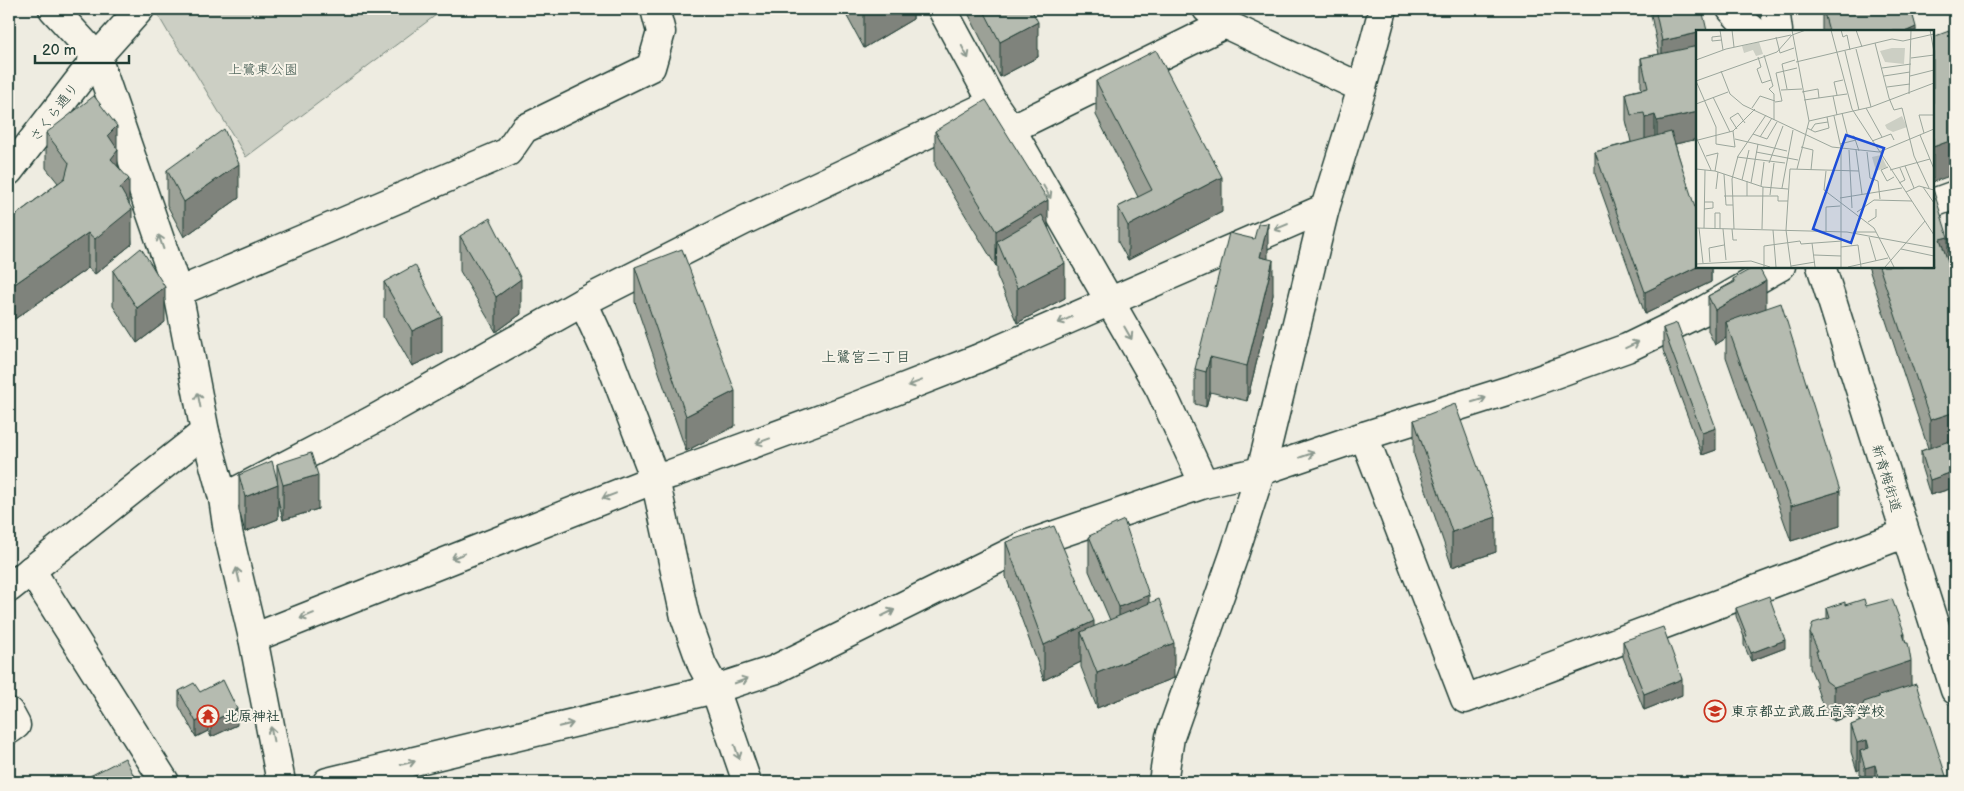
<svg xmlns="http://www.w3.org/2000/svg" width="1964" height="791" font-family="'Balsamiq Sans','Klee One',sans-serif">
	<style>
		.green { fill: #cccfc4; stroke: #76867c }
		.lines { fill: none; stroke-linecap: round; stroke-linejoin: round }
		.minor-casing { stroke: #1f3d34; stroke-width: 31 }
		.secondary-casing { stroke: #1f3d34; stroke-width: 31 }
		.minor { stroke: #f7f3e8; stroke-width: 28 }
		.secondary { stroke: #f7f3e8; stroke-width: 28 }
		.wall { fill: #9ca197; stroke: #1f3d34 }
		.shaded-wall { fill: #7f837b; stroke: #1f3d34 }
		.building { fill: #b5bbb0; stroke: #1f3d34 }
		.oneway { stroke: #8b988e }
		.labels { text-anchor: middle; stroke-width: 4; stroke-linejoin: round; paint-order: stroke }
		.park-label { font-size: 14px; fill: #425a51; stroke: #f7f3e8 }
		.street-label { font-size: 14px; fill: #1f3d34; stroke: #f7f3e8 }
		.poi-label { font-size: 14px; font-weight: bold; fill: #1f3d34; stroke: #f7f3e8; text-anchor: start }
		.neighbourhood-label { font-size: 15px; fill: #1f3d34; stroke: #f7f3e8 }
		.inset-road { fill: none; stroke: #9ba69c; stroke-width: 1 }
		.view { fill: #1d4ed8; fill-opacity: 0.15; stroke: #1d4ed8; stroke-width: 2.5 }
		.inset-edge { fill: none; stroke: #1f3d34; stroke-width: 2.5 }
	</style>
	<rect width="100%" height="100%" fill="#eeece1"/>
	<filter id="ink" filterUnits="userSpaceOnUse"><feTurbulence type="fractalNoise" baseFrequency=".02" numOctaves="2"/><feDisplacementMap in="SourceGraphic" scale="10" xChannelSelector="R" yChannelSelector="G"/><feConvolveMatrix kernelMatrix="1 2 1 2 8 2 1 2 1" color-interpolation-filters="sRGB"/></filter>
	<g filter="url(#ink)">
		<path class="green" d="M156,9h288l-198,148 -53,-88 -24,-35 -14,-24z"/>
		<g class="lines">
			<g class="minor-casing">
				<g id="minor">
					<path d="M53,9l44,48 81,235 27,140 18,66 5,34 25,106 28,144"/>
					<path d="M942,9l51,94 18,26 149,260 44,95"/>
					<path d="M1207,9l18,15 137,64"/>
					<path d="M1731,9l10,11 13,11"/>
					<path d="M1011,129l214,-105"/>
					<path d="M9,171l88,-114 43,-48"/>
					<path d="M1933,203l22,-8"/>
					<path d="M178,292l330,-140 16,-23 127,-62 10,-35 -6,-23"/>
					<path d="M583,302l27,59 45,118 30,138 17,48 13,24 32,93"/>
					<path d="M1364,436l101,263 439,-165"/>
					<path d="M223,498l148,-77 212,-119 162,-82 248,-117"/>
					<path d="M31,570l134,212"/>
					<path d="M9,588l196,-156"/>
					<path d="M253,638l402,-159 16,-5 188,-69 118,-46 348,-151"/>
					<path d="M9,712l7,13 -7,5"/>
					<path d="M327,782l388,-93 59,-19 252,-125 178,-61 57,-13 103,-35 152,-48 111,-40 74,-36 80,-46"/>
					<path d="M1163,782l7,-45 64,-182 27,-84 64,-263 37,-120 21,-79"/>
				</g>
			</g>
			<g class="secondary-casing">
				<g id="secondary">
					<path d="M1775,9l3,22"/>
					<path d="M1821,266l134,424"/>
				</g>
			</g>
			<use href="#minor" class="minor"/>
			<use href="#secondary" class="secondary"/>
		</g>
		<g class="wall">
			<path d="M843,9h70v10l-49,29z"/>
			<path d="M966,9h65l7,48 -38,20z"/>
			<path d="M1651,9h51l-4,22v108l-23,5 36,122v16l-66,32 -50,-140v-22l36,-10 -5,-22v-27l16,-4 -1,-3v-28l18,-4 -8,-39z"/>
			<path d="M1822,9h89l5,22h-94z"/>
			<path d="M1096,81l126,131 -94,48 -10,-18v-35l20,-10 -42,-82z"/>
			<path d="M935,131l113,95 17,72 -48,25 -20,-47v-10h-1l-61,-101z"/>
			<path d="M46,133l71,15 1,19 11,36 3,41 -37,30 -7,-6 -79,55v-103l49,-37 -12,-15z"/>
			<path d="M167,170l72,28 -55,39 -17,-32z"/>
			<path d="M460,236l61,78 -25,18 -36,-61z"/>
			<path d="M1268,259l5,36 -26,106 -37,-9 -4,15 -11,-3v-35z"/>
			<path d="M1868,266h65l22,15v232l-5,-15v-9l-20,6 -9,-29v-15l7,-3z"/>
			<path d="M635,267l100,159 -49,25 -51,-149z"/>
			<path d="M113,271l52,51 -28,21 -24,-37z"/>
			<path d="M1733,279l33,29 74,218 -49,15 -65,-184v-19l-11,7 -7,-14v-35l25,-14z"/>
			<path d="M384,282l58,70 -30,14 -28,-49z"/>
			<path d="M1663,328l53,122 -14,5 -39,-105z"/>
			<path d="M1414,420l82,132 -44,15 -38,-112z"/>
			<path d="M277,464l41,45 -35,11 -5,-20v19l-33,13 -6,-22v-35l38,8z"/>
			<path d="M1089,536l60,67 25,75 -77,30 -16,-41v-5l-37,18 -38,-103v-35l88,85 16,-7 -21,-49z"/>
			<path d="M1845,605l21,1 39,34 6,45 37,97h-87l-1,-4v-9l-3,2 -6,-19v-27l8,-3v-9l-25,8 -8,-5 -10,-30v-4l-6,-14v-35l17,-14v-11z"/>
			<path d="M1736,608l49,40 -34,13 -7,-16v-8l-8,-21z"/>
			<path d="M1623,641l59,54 -38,15 -21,-53z"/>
			<path d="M179,691l21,1 37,33 -26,12 -3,-6 -12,6 -17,-31z"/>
		</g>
		<g class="shaded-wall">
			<path d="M872,9h41v10l-49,29v-34z"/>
			<path d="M1038,22v35l-38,20v-35z"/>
			<path d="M1916,27v4h-9z"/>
			<path d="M1698,33v27l-36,8v-27z"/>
			<path d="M1698,112v27l-41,9v-27z"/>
			<path d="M1655,115v28l-10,2v-27z"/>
			<path d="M117,126v26l1,-2v35l-7,9 -3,-59z"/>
			<path d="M1955,139v35l-22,8v-35z"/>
			<path d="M239,164v34l-55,39v-35z"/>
			<path d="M1222,177v35l-94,48v-34z"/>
			<path d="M129,179v32l3,-2v35l-37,30v-35l25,-51z"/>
			<path d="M1048,200v35l-51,6 -1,25v-35z"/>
			<path d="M1268,223v35l-8,34v-35z"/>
			<path d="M88,233v35l-79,55v-35z"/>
			<path d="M1948,237v35l-8,-33z"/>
			<path d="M1273,260v35l-26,106v-35z"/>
			<path d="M1065,263v35l-48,25v-35z"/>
			<path d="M1699,266h12v16l-66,32v-22z"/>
			<path d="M521,279v35l-25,18v-35z"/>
			<path d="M1766,281v35l-40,6v16l-11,7v-35z"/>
			<path d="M165,287v35l-28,21v-35z"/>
			<path d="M442,317v35l-30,14v-35z"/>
			<path d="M1210,357v35l-4,15v-35z"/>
			<path d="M735,391v35l-49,25v-35z"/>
			<path d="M1955,412v35l-25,8v-35z"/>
			<path d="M1716,428v22l-14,5v-22z"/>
			<path d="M1955,471v16l-5,-5v7l-20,6v-15z"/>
			<path d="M318,475v34l-35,11v-35z"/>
			<path d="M278,484v35l-33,13v-35z"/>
			<path d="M1840,491v35l-49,15v-35z"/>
			<path d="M1496,517v35l-44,15v-35z"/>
			<path d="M1149,595v35l-30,12v-35z"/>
			<path d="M1094,621v35l-13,-24v30l-37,18v-35z"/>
			<path d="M1903,634h2v29l6,-2v35h-32v10l-45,15v-34z"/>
			<path d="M1785,640v8l-34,13v-8z"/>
			<path d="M1174,643v35l-77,30v-35z"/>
			<path d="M1682,679v16l-38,15v-16z"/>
			<path d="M237,709v16l-26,12v-15z"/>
			<path d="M208,716v15l-12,6v-15z"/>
			<path d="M1867,740v27l-7,-16v18l-3,2v-28z"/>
			<path d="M1875,765v17h-10v-14z"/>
		</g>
		<g class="building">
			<path d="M861,9h11l-8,5z"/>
			<path d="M983,9h48l7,13 -38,20z"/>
			<path d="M1655,9h47l5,22h-9v2l-36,8z"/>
			<path d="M1823,9h88l5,18 -9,4h-78z"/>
			<path d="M1949,31l6,18v90l-22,8v-110z"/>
			<path d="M1698,46v66l-41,9 -2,-6 -10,3 -1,-5 -13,2 -5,-22 22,-5 -7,-30z"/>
			<path d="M1156,50l66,127 -94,49 -10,-19 34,-17 -56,-109z"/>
			<path d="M94,96l23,30 -9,9 10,15 -7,9 18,20 -9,9 12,21 -37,30 -7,-6 -79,55v-68l56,-42 4,-15 -23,-30z"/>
			<path d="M986,100l62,100 -52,31 -61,-100z"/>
			<path d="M224,129l15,35 -55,38 -17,-32z"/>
			<path d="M1671,132l27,85v49h1l-54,26 -50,-140z"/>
			<path d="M1933,189l15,48 -8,2 15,42v131l-25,8 -51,-154h54z"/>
			<path d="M1042,215l23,48 -48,25 -20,-47z"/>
			<path d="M490,218l31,61 -25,18 -36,-61z"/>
			<path d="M1268,223l-8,34 13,3 -26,106 -37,-9 -4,15 -11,-3 34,-136 25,6 4,-15z"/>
			<path d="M141,248l24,39 -28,21 -24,-37z"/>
			<path d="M682,249l53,142 -49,25 -51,-149z"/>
			<path d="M415,265l27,52 -30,14 -28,-49z"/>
			<path d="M1756,266h2l8,15 -51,29 -7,-14 27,-14 -2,-3z"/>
			<path d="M1781,303l59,188 -49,15 -65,-184z"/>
			<path d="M1677,323l39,105 -14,5 -39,-105z"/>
			<path d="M1455,404l41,113 -44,15 -38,-112z"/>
			<path d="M1955,439v32l-25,9 -9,-29z"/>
			<path d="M311,453l7,22 -35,10 -6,-21z"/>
			<path d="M272,461l6,23 -33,13 -6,-22z"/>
			<path d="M1955,481v17l-5,-16z"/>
			<path d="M1124,520l25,75 -30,12 -30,-71z"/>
			<path d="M1054,526l40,95 -50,24 -38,-103z"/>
			<path d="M1769,596l16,44 -34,13 -7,-16 3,-1 -11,-28z"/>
			<path d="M1159,599l15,44 -77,30 -16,-41z"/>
			<path d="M1864,599l2,7 26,-7 13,35h-2l3,9h2l3,18 -77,26 -8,-6 -10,-30h2l-8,-18 3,-10 17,-5 -3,-10 18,-6v3z"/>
			<path d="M1663,627l19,52 -38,15 -21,-53z"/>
			<path d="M223,680l14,29 -26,13 -3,-6 -12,6 -17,-31 15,-8 6,9z"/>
			<path d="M1916,684l32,98h-76l7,-2 -4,-15 -10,3 -5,-17 9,-3 -2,-8 -10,3 -6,-18 10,-4 -2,-7 5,-12 15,-5v-1z"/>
			<path d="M125,758l12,24h-44l-3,-6z"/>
		</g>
		<defs><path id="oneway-shaft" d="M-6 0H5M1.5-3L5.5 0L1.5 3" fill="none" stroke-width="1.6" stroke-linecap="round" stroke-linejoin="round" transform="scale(1.25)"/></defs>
		<g class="oneway">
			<use href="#oneway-shaft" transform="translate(965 52) rotate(62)"/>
			<use href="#oneway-shaft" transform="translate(1047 192) rotate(60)"/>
			<use href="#oneway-shaft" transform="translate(1281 227) rotate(157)"/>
			<use href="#oneway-shaft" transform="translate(161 242) rotate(-109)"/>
			<use href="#oneway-shaft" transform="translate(1065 320) rotate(156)"/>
			<use href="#oneway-shaft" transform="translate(1128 333) rotate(60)"/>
			<use href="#oneway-shaft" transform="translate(1632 345) rotate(-25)"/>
			<use href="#oneway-shaft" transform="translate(915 383) rotate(159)"/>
			<use href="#oneway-shaft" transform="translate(199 400) rotate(-101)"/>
			<use href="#oneway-shaft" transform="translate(1479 400) rotate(-17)"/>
			<use href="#oneway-shaft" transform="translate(763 441) rotate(160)"/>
			<use href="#oneway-shaft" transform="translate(1307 455) rotate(-19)"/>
			<use href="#oneway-shaft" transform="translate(609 496) rotate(159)"/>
			<use href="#oneway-shaft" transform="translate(458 556) rotate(159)"/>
			<use href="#oneway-shaft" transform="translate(238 575) rotate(-103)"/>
			<use href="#oneway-shaft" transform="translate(888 613) rotate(-26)"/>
			<use href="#oneway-shaft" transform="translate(307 616) rotate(158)"/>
			<use href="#oneway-shaft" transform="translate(741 681) rotate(-19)"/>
			<use href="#oneway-shaft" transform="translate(566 725) rotate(-13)"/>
			<use href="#oneway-shaft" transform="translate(272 734) rotate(-101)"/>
			<use href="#oneway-shaft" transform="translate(737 752) rotate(71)"/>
			<use href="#oneway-shaft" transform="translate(408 763) rotate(-13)"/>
		</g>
	</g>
	<defs>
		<g id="school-ring" transform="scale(1.125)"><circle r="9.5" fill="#f7f3e8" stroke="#c8321e" stroke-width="1.5"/><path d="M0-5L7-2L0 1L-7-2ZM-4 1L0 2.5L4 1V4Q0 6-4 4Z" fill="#c8321e"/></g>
		<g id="temple-ring" transform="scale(1.125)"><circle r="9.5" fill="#f7f3e8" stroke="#c8321e" stroke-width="1.5"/><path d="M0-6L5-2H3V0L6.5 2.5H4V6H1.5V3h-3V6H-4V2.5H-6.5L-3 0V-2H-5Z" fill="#c8321e"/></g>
	</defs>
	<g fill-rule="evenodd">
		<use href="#school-ring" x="1715" y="711"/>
		<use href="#temple-ring" x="208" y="716"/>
	</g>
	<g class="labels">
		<g class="park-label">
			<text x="263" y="74">上鷺東公園</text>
		</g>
		<g class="street-label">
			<text transform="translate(54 112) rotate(-52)" y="5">さくら通り</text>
			<text transform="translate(1887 478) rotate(73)" y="5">新青梅街道</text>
		</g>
		<g class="poi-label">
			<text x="1731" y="716">東京都立武蔵丘高等学校</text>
			<text x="224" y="721">北原神社</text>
		</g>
		<g class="neighbourhood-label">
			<text x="866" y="362">上鷺宮二丁目</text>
		</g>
	</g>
	<g transform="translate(1696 30)">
		<rect width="238" height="238" fill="#eeece1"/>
		<path d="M63,12l4,12 -7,2 -3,-6 -9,3 -2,-7zM196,18h13l-1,16 -19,-2 -5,-11zM206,86l5,11 -14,5 -6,-3 -2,-4zM185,125l6,12 -11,4 -4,-14z" fill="#cccfc4"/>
		<path class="inset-road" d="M24,0l3,20M36,0l2,17M96,0l17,91 -12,48M135,0l21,79 82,126M145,0l2,7 4,-2 3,15M160,0l6,17M234,0l4,22M25,6l-9,1v4l10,-1M80,7l4,16 14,-5M179,13l14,55 5,12 8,-2 12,48 15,32M160,19l15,58M149,21l14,59M68,25l9,31 -4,3 5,5v26M62,27l3,10 -4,2 5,14 9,-3M215,28l23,-3M0,30l30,-11 65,-14M100,32l96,-23 11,2 31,-7M186,38l29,-4M25,41l9,23 13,11 89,42 47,5 55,-23M188,46l26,-4M214,46l24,-6M0,51l20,46v17l19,3 -2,-16M0,51l81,-29 15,-17 14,-5M191,57l23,-3M91,59l-5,-25 13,-4M85,60l21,-1M106,62l16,-3 1,9M213,64l2,-64M141,65l-3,-13 9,-2M137,66l4,19M17,67l17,35M108,70l43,-6M79,72l7,-1 -6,-28 21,-5M0,74l32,-12M56,78l8,-12 15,5M170,78l16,29M146,83l6,24 6,-1 5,15M138,86l7,32M113,91l62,-14 63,-24M111,98l8,4 14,-4 -2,-11M41,99l-7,-11 8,-5 7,10M115,100l4,-6 13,-2M228,103l-5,-18h15M57,104l14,5 10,-17M224,105l14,34M0,107l15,33M64,107l12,-19M39,109l52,12M2,110l35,-9 22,-22M176,111l19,-7 3,6M144,114l16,-4M105,117l12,3 -2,20M153,120l3,58M160,120l6,44M60,122l42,8M171,122l3,26 8,3 2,18M10,126l12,-3 -3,18M41,127l48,6M73,133l14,-37M209,136l9,22M192,137l-7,3 6,11 7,-4M0,139l19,2 48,16 25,2M194,140l40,-11M130,141l-2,19 50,38 20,39M28,144l2,31h7M46,150l7,-30M55,153l7,-39M203,153l6,-3 -5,-12M65,156l3,-24M227,157l11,16M86,158l11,-58M20,159l2,-17M210,162l13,-6 15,4M74,165l4,-32M28,166h54v5h10M51,166v-15M144,168l62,-10M8,179l9,-1v-6h-9M161,182l17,-12 38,1M172,192l8,-5v-8M0,198l151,4 87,16M3,198l4,35M8,198l1,-58M19,198v-15h5v16M27,199l3,31M36,199l1,11h4M38,199l-2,-50 6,-23 28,-41M66,199l1,-42M77,200l3,37M130,201v-24l14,-1M157,202h23M173,207l7,24M116,213l3,24M145,217l17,-2 3,22M205,219l33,7M118,225l27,1M14,232l-1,-14 15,-3M0,234l55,-3 19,6M95,236l24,-4M68,237v-21l36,-5 1,3 41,-3M95,237l-5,-37 4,-61 69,2M145,237v-119M152,237l40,-9M189,237l40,-46"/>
		<path class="view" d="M150,105l38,13 -33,95 -38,-14z"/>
		<rect width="238" height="238" class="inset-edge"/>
	</g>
	<rect width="1964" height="791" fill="none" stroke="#f7f3e8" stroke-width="30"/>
	<rect x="15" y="15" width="1934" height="761" fill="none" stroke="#1f3d34" stroke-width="2" filter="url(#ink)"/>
	<path d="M35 55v8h94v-8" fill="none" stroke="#1f3d34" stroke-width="2.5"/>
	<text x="42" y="55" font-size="15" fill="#1f3d34" stroke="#f7f3e8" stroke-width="4" paint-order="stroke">20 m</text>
</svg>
